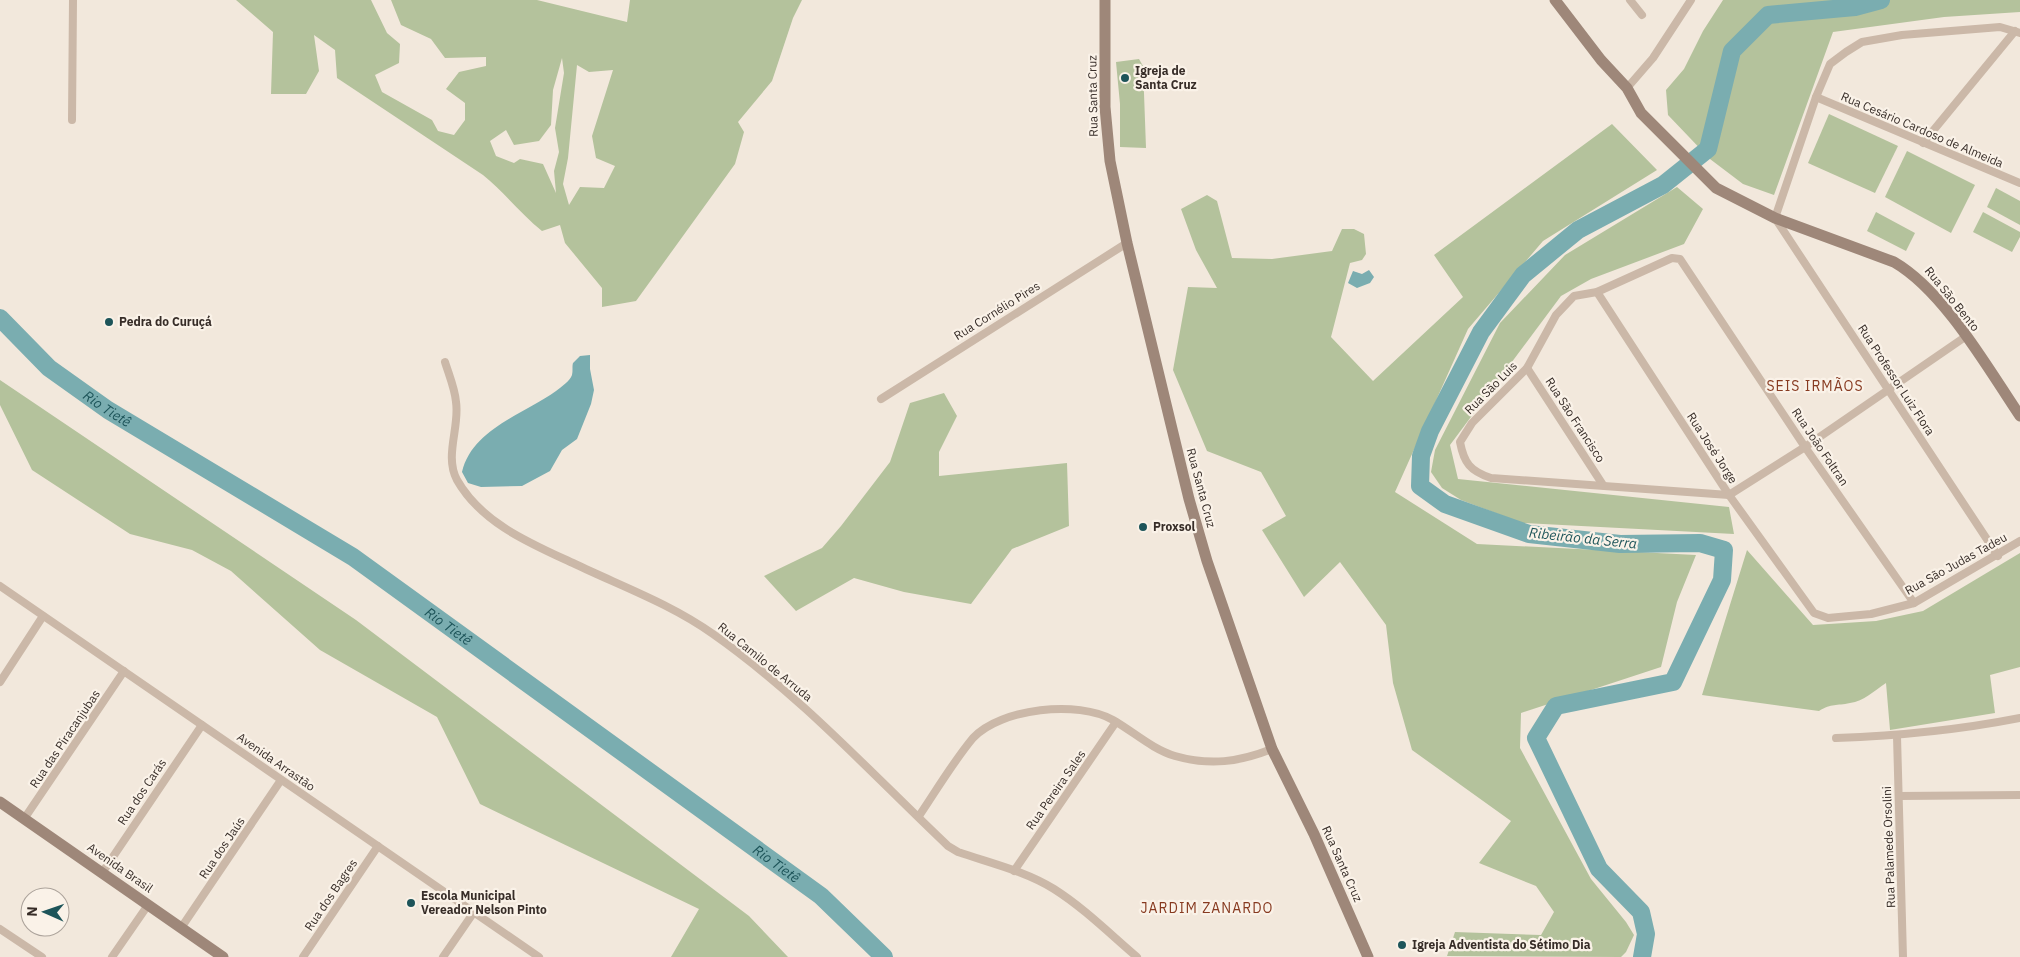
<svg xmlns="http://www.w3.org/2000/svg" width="2020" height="957" font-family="'IBM Plex Sans',sans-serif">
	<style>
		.green { fill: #b4c29c; fill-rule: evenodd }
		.water { fill: #7aadb0 }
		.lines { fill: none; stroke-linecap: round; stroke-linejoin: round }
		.river { stroke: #7aadb0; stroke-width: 18 }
		.street { stroke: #cbb8a8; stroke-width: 8 }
		.secondary { stroke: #9e8779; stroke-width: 11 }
		.poi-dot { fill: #1d5459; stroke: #faf2e8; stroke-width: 2 }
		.labels { text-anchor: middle; stroke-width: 4.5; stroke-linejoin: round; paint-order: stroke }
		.poi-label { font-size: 12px; font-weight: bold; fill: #372d28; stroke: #faf2e8; text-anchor: start }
		.street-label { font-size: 12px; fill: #372d28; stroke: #faf2e8 }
		.neighbourhood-label { font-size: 14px; letter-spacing: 1px; fill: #873a20; stroke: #faf2e8 }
		.water-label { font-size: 14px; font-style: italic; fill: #1d5459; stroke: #faf2e8 }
	</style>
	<rect width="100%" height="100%" fill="#f2e8dc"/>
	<g class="green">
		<path d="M236,0h135l16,33 13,11 -1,19 -24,12 7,17 50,28 6,11 16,4 11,-15v-17l-19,-14 13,-17 27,-6v-9l-41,1 -14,-19 -30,-14 -10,-25h146l90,22 3,-22h172l-9,18 -21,63 -34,41 6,10 -9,32 -99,137 -34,6v-19l-37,-45 -5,-18 -18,6c-21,-17 -38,-39 -59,-56l-146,-97 -2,-28 -21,-15 5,36 -13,23h-35l2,-62zM562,58l2,15 -9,55 4,24 -5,19 2,22 -13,-29 -23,-5 -6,4 -18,-7 -6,-15 16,-11 8,15 25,-4 12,-16 2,-35zM577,65l12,7 24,-2 -21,66 4,22 19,8 -11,22 -24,-1 -11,18 -6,-21 5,-26z"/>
		<path d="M1723,0h297v12l-76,5 -111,15 -59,163 -31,-11 -33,-25 -42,-44 -2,-25 18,-21 19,-38z"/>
		<path d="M1139,59l4,7 3,82 -26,-1v-43l-4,-42z"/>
		<path d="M1829,114l69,32 -23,47 -67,-30z"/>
		<path d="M1612,124l45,46 -114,71 -75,88 -73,163 82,52 219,11 -19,47 -16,65 -140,46 -1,35 71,131 35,43 8,13 -8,17 -5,5 -174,-1 8,-24 86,3 13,-23 -18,-26 -57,-23 32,-42 -99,-71 -19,-67 -7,-58 -46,-63 -36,35 -42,-67 24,-14 -25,-44 -54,-21 -34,-81 15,-83 29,1 -21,-38 -15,-41 26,-14 10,6 15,57 40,1 60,-8 10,-22h12l10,5 2,20 -4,6 -12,3 -19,74 42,44 90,-84 -29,-42z"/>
		<path d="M1907,151l68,34 -24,48 -66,-36z"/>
		<path d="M1677,187l26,22 -19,35 -93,35 -30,17 -111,149 8,34 271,28 5,27 -212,-11 -61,-23 -19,-12 -11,-16 4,-22 65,-127 65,-68z"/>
		<path d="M1996,188l24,13v24l-33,-18z"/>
		<path d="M1876,212l39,21 -9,18 -39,-20z"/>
		<path d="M1983,212l37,20v5l-8,15 -39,-20z"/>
		<path d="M0,380l356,240 393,296 39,41h-117l28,-48 -219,-105 -43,-87 -117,-67 -89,-79 -39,-21 -62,-16 -98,-64 -32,-65z"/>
		<path d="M944,393l13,23 -18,36v24l128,-13 2,63 -57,23 -41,55 -67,-12 -50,-14 -58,33 -32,-35 58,-28 19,-22 49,-64 20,-59z"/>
		<path d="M1747,550l66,75 63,-4 47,-10 97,-58v114l-30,8 5,38 -105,17 -4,-47c-12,8 -22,18 -36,20 -14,3 -18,0 -31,8l-117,-16z"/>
	</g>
	<g class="water">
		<path d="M1369,270l5,7 -4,6 -13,5 -9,-5 5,-12 9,3z"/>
		<path d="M590,355v14l4,21 -3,14 -14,35 -15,11 -12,21 -28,15 -41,1 -13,-4 -6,-11c10,-43 62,-58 94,-81 5,-4 14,-10 16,-16 1,-4 0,-9 1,-12l7,-7z"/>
	</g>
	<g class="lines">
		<g class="river">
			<path id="s1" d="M0,318l49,50 59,42 245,147 468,339 63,61"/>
			<path d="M1642,957l4,-23 -5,-22 -42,-43 -63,-131 20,-32 117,-24 49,-102 2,-30 -24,-7 -80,1 -91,-10 -84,-30 -25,-18 1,-30 9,-25 51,-99 42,-57 55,-45 85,-45 45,-36 24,-98 36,-36 87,-8 26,-7"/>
		</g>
		<g class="street">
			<path d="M1630,0l12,15"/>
			<path d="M1627,88l26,-30 38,-58"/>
			<path d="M1816,97l204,86"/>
			<path d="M72,120l1,-120"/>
			<path d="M1923,143l92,-112"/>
			<path d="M1597,292l132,203 85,118 14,5 43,-4 43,-11 106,-62"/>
			<path d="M445,362c4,13 10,27 11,40 4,25 -12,54 1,78 25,44 75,64 118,84 46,22 96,40 138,70 87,61 158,139 235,212l10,6c32,11 67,19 96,37 30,19 56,45 83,68"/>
			<path d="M1527,368l76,117"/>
			<path d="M881,399l246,-156"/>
			<path d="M1729,495l-238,-17c-21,-7 -27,-15 -31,-36l12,-19 55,-55 29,-53 18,-19 23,-4 75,-34 8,1 125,188 109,156"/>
			<path d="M1729,495l76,-48 160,-110"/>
			<path d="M1998,556l-223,-338 41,-121 14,-33 16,-12 16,-10 40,-7 98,-8 20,6"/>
			<path d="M0,586l539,371"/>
			<path d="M0,682l43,-66"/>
			<path d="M1897,736l6,221"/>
			<path d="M1836,738c62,-2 123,-8 184,-20"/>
			<path d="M1899,796l121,-1"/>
			<path d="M919,816c17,-25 34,-54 54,-78 28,-30 105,-38 140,-18 21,12 39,29 62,36 35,10 64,6 97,-7"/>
			<path d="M24,819l100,-148"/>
			<path d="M1014,871l102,-149"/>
			<path d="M102,873l100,-148"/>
			<path d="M181,928l100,-148"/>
			<path d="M0,929l42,28"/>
			<path d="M112,957l36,-52"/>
			<path d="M303,957l75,-111"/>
			<path d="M443,957l31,-45"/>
		</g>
		<g class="secondary">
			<path d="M1105,0v107l5,54 17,82 62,256 18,62 65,188 42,85 54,123"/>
			<path d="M1555,0l46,60 26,28 14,25 75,75 59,30 119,44c50,29 93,105 126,154"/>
			<path d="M0,802l223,155"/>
		</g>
	</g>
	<g class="poi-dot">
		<circle cx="1125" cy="78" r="5"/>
		<circle cx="109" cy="322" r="5"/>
		<circle cx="1143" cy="527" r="5"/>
		<circle cx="411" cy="903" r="5"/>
		<circle cx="1402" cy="945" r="5"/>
	</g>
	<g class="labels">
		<g class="poi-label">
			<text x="1135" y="75">Igreja de<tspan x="1135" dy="14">Santa Cruz</tspan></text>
			<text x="119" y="326">Pedra do Curuçá</text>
			<text x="1153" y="531">Proxsol</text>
			<text x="421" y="900">Escola Municipal<tspan x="421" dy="14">Vereador Nelson Pinto</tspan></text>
			<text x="1412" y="949">Igreja Adventista do Sétimo Dia</text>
		</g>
		<g class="street-label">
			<text transform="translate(1093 96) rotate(-91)" y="4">Rua Santa Cruz</text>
			<text transform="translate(1922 130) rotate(23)" y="4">Rua Cesário Cardoso de Almeida</text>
			<text transform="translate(1952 299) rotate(51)" y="4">Rua São Bento</text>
			<text transform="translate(997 311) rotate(-32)" y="4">Rua Cornélio Pires</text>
			<text transform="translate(1896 380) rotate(57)" y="4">Rua Professor Luiz Flora</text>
			<text transform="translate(1491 388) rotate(-45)" y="4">Rua São Luis</text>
			<text transform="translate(1575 420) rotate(57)" y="4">Rua São Francisco</text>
			<text transform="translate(1820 447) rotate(56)" y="4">Rua João Foltran</text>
			<text transform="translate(1712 448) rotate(57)" y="4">Rua José Jorge</text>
			<text transform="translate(1201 488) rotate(75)" y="4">Rua Santa Cruz</text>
			<text transform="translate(1956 564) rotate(-29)" y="4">Rua São Judas Tadeu</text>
			<text transform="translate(765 662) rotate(39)" y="4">Rua Camilo de Arruda</text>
			<text transform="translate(65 739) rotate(-56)" y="4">Rua das Piracanjubas</text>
			<text transform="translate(276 762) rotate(35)" y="4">Avenida Arrastão</text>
			<text transform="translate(1056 790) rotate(-55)" y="4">Rua Pereira Sales</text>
			<text transform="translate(142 792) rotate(-56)" y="4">Rua dos Carás</text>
			<text transform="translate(1889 847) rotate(-92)" y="4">Rua Palamede Orsolini</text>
			<text transform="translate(222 848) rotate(-56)" y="4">Rua dos Jaús</text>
			<text transform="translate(1342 864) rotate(66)" y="4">Rua Santa Cruz</text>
			<text transform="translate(120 868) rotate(35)" y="4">Avenida Brasil</text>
			<text transform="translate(331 895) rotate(-56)" y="4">Rua dos Bagres</text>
		</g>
		<g class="neighbourhood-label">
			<text x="1815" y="391">SEIS IRMÃOS</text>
			<text x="1207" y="913">JARDIM ZANARDO</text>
		</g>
		<g class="water-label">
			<text dy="5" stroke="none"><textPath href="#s1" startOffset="141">Rio Tietê</textPath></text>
			<text transform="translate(1583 538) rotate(6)" y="5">Ribeirão da Serra</text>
			<text dy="5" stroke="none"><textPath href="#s1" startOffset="546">Rio Tietê</textPath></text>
			<text dy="5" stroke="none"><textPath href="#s1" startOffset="951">Rio Tietê</textPath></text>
		</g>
	</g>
	<g transform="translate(45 912) rotate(272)"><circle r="24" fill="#faf2e8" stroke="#aca39b"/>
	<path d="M0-4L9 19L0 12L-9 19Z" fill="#1d5459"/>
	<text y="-8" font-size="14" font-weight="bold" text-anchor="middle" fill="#372d28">N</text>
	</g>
</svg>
